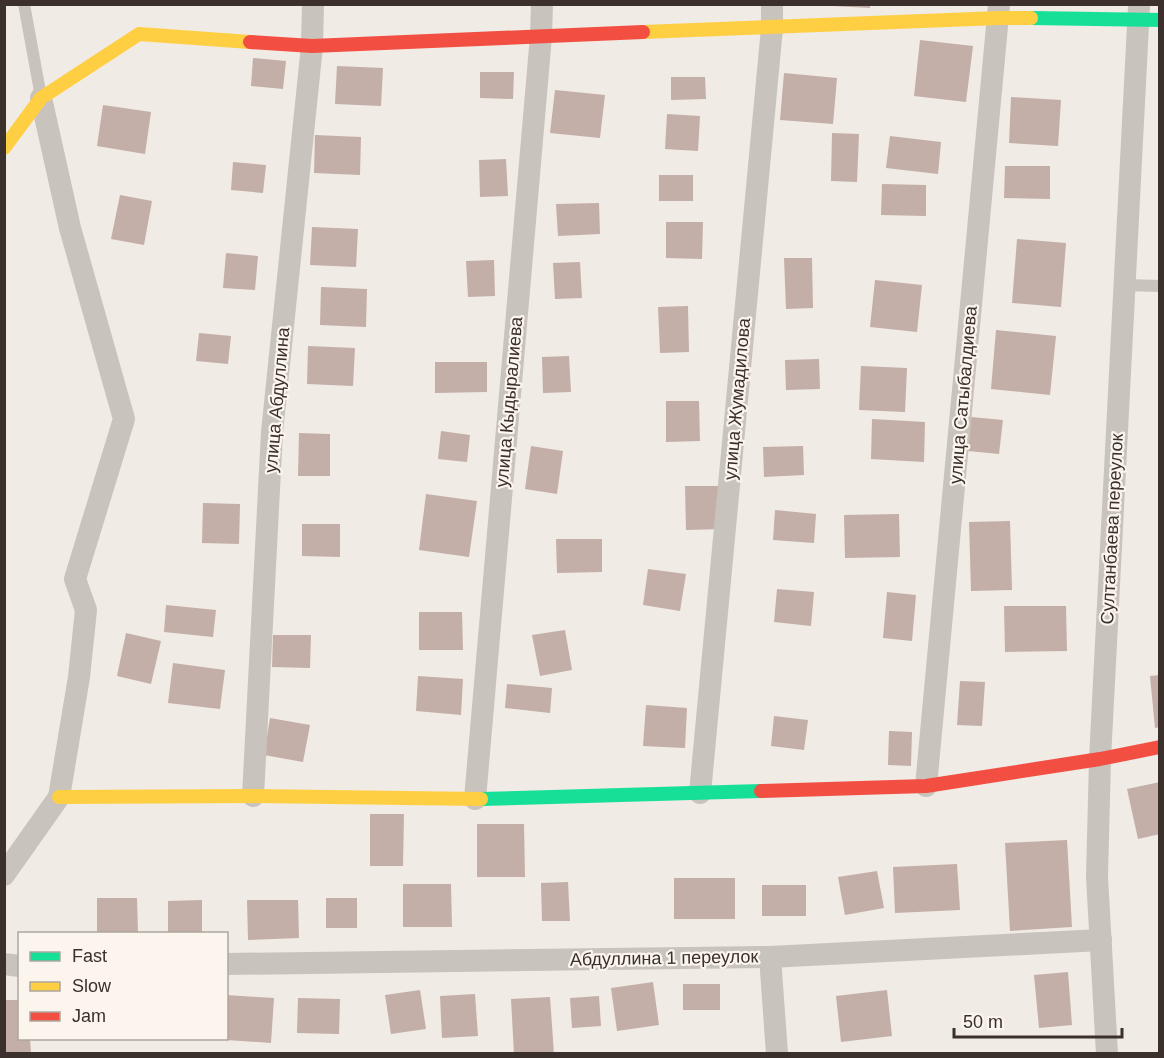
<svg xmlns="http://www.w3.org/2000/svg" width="1164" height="1058" font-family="Arial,sans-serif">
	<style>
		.building { fill: #c3afa7 }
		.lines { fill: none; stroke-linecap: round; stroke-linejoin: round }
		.lane { stroke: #c9c3be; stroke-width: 12 }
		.street { stroke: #c9c3be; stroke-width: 22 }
		.fast { stroke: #16e098; stroke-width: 14 }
		.slow { stroke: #ffcf43; stroke-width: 14 }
		.jam { stroke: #f24e42; stroke-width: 14 }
		.labels { text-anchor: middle; stroke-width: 4.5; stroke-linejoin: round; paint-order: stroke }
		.street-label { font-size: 18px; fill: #3b302b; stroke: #fbf5ee }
	</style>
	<rect width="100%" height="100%" fill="#f0ebe5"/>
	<g class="building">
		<path d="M832,4h38v4l-38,-2z"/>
		<path d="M920,40l53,6 -7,56 -52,-6z"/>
		<path d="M253,58l33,3 -3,28 -32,-3z"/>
		<path d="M337,66l46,2 -2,38 -46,-2z"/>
		<path d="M480,72h34l-1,27 -33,-1z"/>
		<path d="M784,73l53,5 -4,46 -53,-4z"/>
		<path d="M671,77h34l1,22 -35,1z"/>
		<path d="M555,90l50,5 -5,43 -50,-5z"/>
		<path d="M1011,97l50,3 -3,46 -49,-3z"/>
		<path d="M103,105l48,7 -6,42 -48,-8z"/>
		<path d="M667,114l33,2 -2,35 -33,-2z"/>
		<path d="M832,133l27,1 -2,48 -26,-1z"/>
		<path d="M315,135l46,2 -1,38 -46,-2z"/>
		<path d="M890,136l51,6 -3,32 -52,-6z"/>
		<path d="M506,159l2,37 -28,1 -1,-37z"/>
		<path d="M233,162l33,3 -3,28 -32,-3z"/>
		<path d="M1005,166h45v33l-46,-1z"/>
		<rect x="659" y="175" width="34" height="26"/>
		<path d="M882,184l44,1v31l-45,-1z"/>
		<path d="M120,195l32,6 -8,44 -33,-6z"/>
		<path d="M599,203l1,31 -42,2 -2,-32z"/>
		<path d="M666,222h37l-1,37 -36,-1z"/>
		<path d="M312,227l46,2 -2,38 -46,-2z"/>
		<path d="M1017,239l49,4 -5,64 -49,-4z"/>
		<path d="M226,253l32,3 -3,34 -32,-2z"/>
		<path d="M784,258h28l1,50 -27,1z"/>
		<path d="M494,260l1,36 -27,1 -2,-36z"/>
		<path d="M580,262l2,36 -27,1 -2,-36z"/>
		<path d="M875,280l47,5 -5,47 -47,-5z"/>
		<path d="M321,287l46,2 -1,38 -46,-2z"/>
		<path d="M688,306l1,46 -29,1 -2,-46z"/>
		<path d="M996,330l60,6 -6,59 -59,-6z"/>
		<path d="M199,333l32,3 -3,28 -32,-3z"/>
		<path d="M308,346l47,2 -2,38 -46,-2z"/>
		<path d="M569,356l2,36 -28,1 -1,-36z"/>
		<path d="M819,359l1,30 -34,1 -1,-30z"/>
		<path d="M435,362h52v30l-52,1z"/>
		<path d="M861,366l46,2 -2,44 -46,-2z"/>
		<path d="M666,401h33l1,40 -34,1z"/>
		<path d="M971,417l32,3 -4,34 -31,-3z"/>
		<path d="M872,419l53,3 -1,40 -53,-3z"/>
		<path d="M441,431l29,4 -3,27 -29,-3z"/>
		<path d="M299,433l31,1v42h-32z"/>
		<path d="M531,446l32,5 -6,43 -32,-5z"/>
		<path d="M803,446l1,29 -40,2 -1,-30z"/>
		<path d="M685,486h38l1,43 -38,1z"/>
		<path d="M426,494l51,7 -8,56 -50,-7z"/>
		<path d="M203,503l37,1 -1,40 -37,-1z"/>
		<path d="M775,510l41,4 -2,29 -41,-3z"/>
		<path d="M899,514l1,43 -55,1 -1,-43z"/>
		<path d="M1010,521l2,69 -41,1 -2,-69z"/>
		<path d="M302,524h38v33l-38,-1z"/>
		<path d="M556,539h46v33l-45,1z"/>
		<path d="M648,569l38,5 -6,37 -37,-6z"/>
		<path d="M777,589l37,3 -3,34 -37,-4z"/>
		<path d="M887,592l29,3 -4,46 -29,-3z"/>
		<path d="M166,605l50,5 -3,27 -49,-5z"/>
		<path d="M1004,606h62l1,45 -62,1z"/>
		<path d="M419,612h43l1,38h-44z"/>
		<path d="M565,630l7,40 -32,6 -8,-41z"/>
		<path d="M126,633l35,8 -10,43 -34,-8z"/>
		<path d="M273,635h38l-1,33 -38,-1z"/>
		<path d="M173,663l52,7 -5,39 -52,-6z"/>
		<path d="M1160,675v52l-5,1 -5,-52z"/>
		<path d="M418,676l45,3 -2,36 -45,-4z"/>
		<path d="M960,681l25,1 -3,44 -25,-1z"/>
		<path d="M507,684l45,4 -2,25 -45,-5z"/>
		<path d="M646,705l41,3 -2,40 -42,-2z"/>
		<path d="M774,716l34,4 -4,30 -33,-4z"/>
		<path d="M270,718l40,7 -7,37 -39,-7z"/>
		<path d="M889,731l23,1 -1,34 -23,-1z"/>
		<path d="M1160,782v52l-22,5 -11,-50z"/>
		<path d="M370,814h34l-1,52h-33z"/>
		<path d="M477,824h47l1,53h-48z"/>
		<path d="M1067,840l5,87 -62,4 -5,-88z"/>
		<path d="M957,864l3,46 -65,3 -2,-46z"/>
		<path d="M877,871l7,37 -39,7 -7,-38z"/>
		<rect x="674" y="878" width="61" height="41"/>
		<path d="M568,882l2,39h-28l-1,-38z"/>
		<path d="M403,884h48l1,43h-49z"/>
		<rect x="762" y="885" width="44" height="31"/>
		<path d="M97,898h40l1,36h-41z"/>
		<rect x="326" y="898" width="31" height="30"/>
		<path d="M202,900v33h-34v-32z"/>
		<path d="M247,900h51l1,38 -51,2z"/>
		<path d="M1068,972l4,53 -33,3 -5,-53z"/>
		<path d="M653,982l6,43 -42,6 -6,-43z"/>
		<rect x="683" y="984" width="37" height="26"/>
		<path d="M420,990l6,39 -35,5 -6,-39z"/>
		<path d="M887,990l5,46 -51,6 -5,-46z"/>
		<path d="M475,994l3,42 -36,2 -2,-42z"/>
		<path d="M226,995l48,3 -3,45 -45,-3z"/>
		<path d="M599,996l2,30 -29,2 -2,-30z"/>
		<path d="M550,997l4,57h-40l-3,-55z"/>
		<path d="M298,998l42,1 -1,35 -42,-1z"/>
		<path d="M5,1000h15v38h10l1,16h-25z"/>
	</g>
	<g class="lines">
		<g class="lane">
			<path d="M24,4l17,93"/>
			<path d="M1125,285l35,1"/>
		</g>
		<g class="street">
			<path d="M926,786l73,-781"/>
			<path d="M700,793l72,-765v-24"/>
			<path d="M253,796l19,-364 40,-386 1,-42"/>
			<path d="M475,799l66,-763 1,-32"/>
			<path d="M4,875l55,-78 20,-120 7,-67 -11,-31 49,-160 -54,-191 -29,-130"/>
			<path d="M770,957l7,97"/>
			<path d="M4,964l16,2"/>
			<path d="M226,964l544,-7 331,-17"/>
			<path d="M1107,1054l-10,-177 3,-118 39,-753"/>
		</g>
		<g class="fast">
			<path d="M1031,18l129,2"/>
			<path d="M481,799l280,-8"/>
		</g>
		<g class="slow">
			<path d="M643,32l356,-14h32"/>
			<path d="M4,148l37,-50 98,-64 111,8"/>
			<path d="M59,797l194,-1 228,3"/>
		</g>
		<g class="jam">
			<path d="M250,42l62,4 331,-14"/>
			<path d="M761,791l165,-5 174,-27 60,-12"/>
		</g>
	</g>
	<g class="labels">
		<g class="street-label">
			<text transform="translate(963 395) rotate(-85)" y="6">улица Сатыбалдиева</text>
			<text transform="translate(737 399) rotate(-85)" y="6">улица Жумадилова</text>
			<text transform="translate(277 400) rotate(-85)" y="6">улица Абдуллина</text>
			<text transform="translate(509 402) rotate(-85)" y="6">улица Кыдыралиева</text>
			<text transform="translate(1112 529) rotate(-87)" y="6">Султанбаева переулок</text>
			<text transform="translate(664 958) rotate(-1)" y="6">Абдуллина 1 переулок</text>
		</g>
	</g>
	<rect width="1164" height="1058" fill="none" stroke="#3b302b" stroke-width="12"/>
	<rect x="18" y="932" width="210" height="108" fill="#fbf5ee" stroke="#aea6a0" stroke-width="1.5"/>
	<rect x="30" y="952" width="30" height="9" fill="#16e098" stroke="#aea6a0" stroke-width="1.5"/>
	<text x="72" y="962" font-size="18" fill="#3b302b">Fast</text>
	<rect x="30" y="982" width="30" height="9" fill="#ffcf43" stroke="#aea6a0" stroke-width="1.5"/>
	<text x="72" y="992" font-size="18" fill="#3b302b">Slow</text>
	<rect x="30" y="1012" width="30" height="9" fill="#f24e42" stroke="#aea6a0" stroke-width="1.5"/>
	<text x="72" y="1022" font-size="18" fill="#3b302b">Jam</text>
	<path d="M954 1028v9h168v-9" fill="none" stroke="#3b302b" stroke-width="3"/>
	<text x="963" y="1028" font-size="18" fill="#3b302b" stroke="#fbf5ee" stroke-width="4.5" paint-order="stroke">50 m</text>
</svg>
